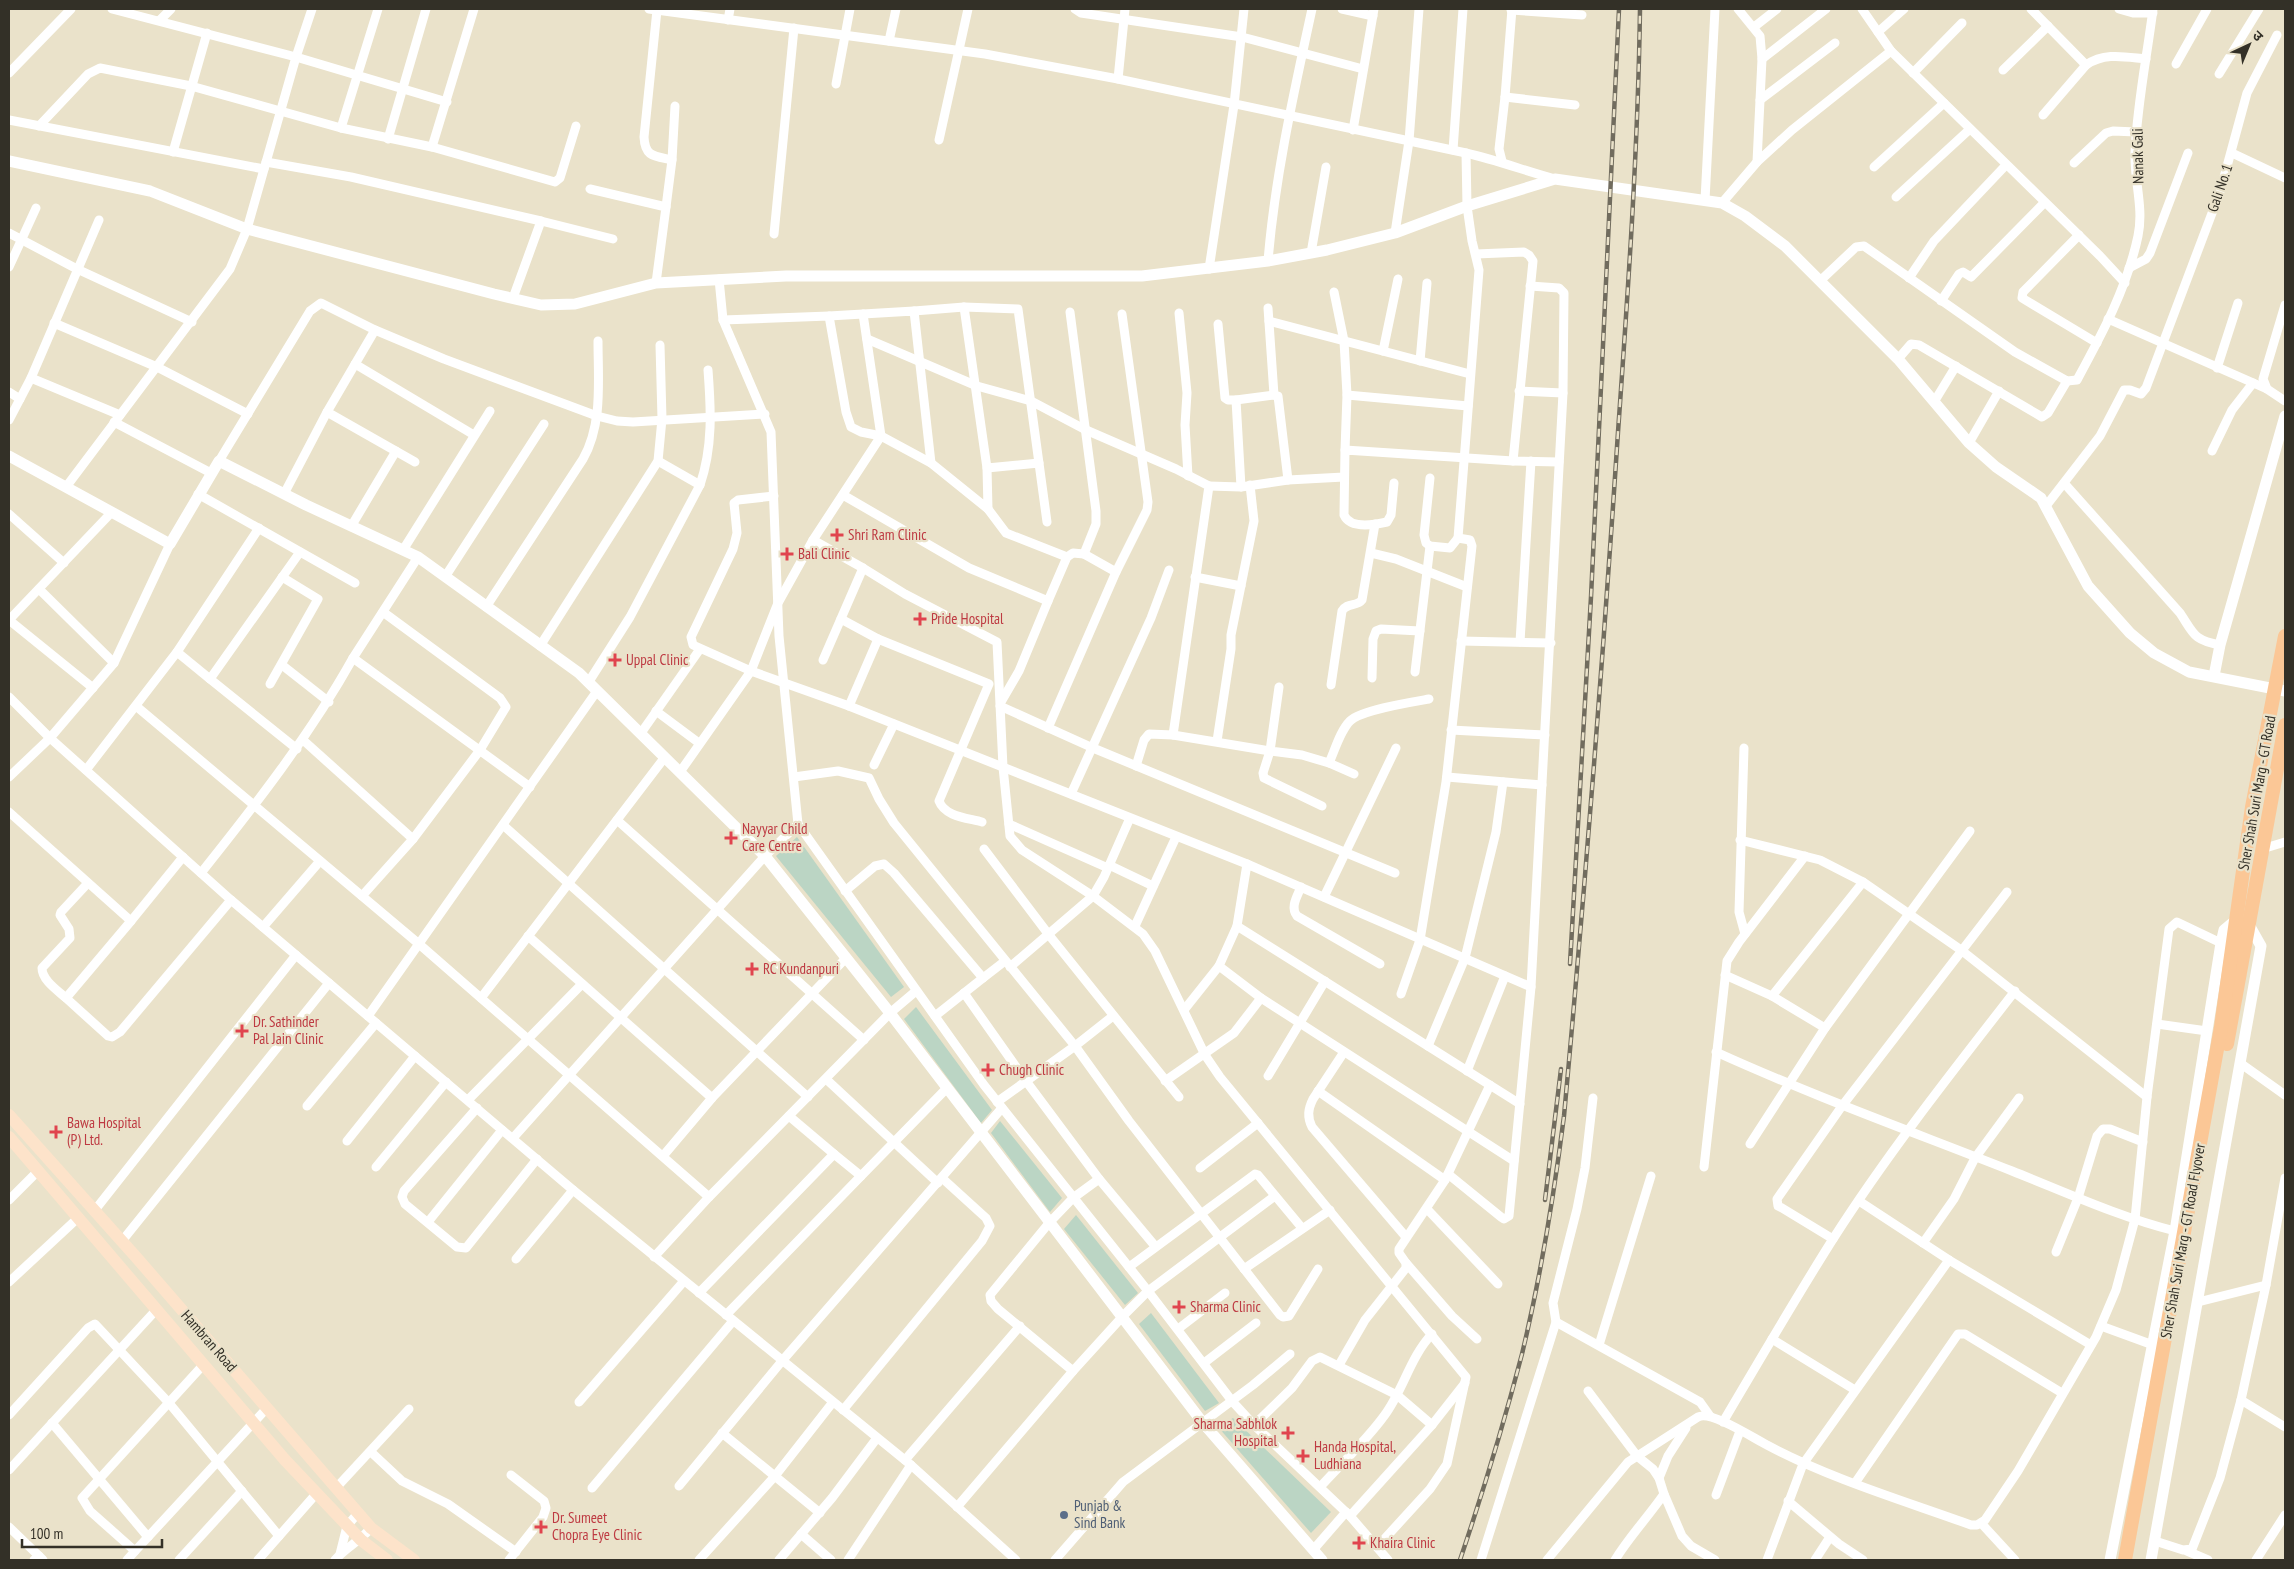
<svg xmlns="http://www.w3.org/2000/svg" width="2294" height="1569" font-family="'PT Sans Narrow','Noto Sans Devanagari',sans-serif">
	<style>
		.green { fill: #bbd5c4 }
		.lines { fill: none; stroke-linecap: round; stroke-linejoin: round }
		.minor { stroke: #fff; stroke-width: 9 }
		.tertiary { stroke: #fff; stroke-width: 11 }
		.secondary { stroke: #fde3ca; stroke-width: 12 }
		.primary { stroke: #fbc796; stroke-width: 14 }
		.rail-casing { stroke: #716c5e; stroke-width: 4.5 }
		.rail { stroke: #eae2ca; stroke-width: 2.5; stroke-dasharray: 8; stroke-linecap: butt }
		.health-dot { fill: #e0444e; stroke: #eae2ca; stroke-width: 2 }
		.service-dot { fill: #5c6f8a; stroke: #eae2ca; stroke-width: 2 }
		.labels { text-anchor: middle; stroke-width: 4.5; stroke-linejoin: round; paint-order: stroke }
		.street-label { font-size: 15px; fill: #333027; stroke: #eae2ca }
		.health-label { font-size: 15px; fill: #be3a42; stroke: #eae2ca; text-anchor: start }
		.service-label { font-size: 15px; fill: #4e5e75; stroke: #eae2ca; text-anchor: start }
	</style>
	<rect width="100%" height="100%" fill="#eae2ca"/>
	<g class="green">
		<path d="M797,837l107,150 -13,10 -115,-141z"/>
		<path d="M916,1007l76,103 -11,13 -77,-104z"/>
		<path d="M1000,1121l62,77 -12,14 -59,-79z"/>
		<path d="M1076,1215l62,78 -13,12 -61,-76z"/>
		<path d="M1151,1313l68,90 -14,8 -66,-87z"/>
		<path d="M1233,1418l98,94 -20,21 -93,-106z"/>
	</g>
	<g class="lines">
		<g class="minor">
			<path d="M312,9l-16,48 151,45"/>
			<path d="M649,9l336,45 133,25 348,74c31,7 59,18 89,26"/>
			<path d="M1075,9l6,4 161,24 121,32"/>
			<path d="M1342,9l31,7"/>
			<path d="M1738,9l22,27 2,23 -5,103"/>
			<path d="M1862,9l29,42 209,205 25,27"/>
			<path d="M2031,9l55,56"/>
			<path d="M2119,9l14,4h20"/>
			<path d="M657,10l-13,127c1,20 10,19 28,23l-6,47"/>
			<path d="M1511,10l71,5"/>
			<path d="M160,20l11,-11"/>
			<path d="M728,20l2,-11"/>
			<path d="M1754,27l23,-18"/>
			<path d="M1878,32l26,-23"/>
			<path d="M889,41l7,-32"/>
			<path d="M1762,59l64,-50"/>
			<path d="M2176,64l31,-55"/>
			<path d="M2003,70l45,-44"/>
			<path d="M9,73l62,-64"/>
			<path d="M1913,73l49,-50"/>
			<path d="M2219,74l40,-65"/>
			<path d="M1118,79l7,-70"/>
			<path d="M836,84l14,-75"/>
			<path d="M1505,97l70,8"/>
			<path d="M1760,100l75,-57"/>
			<path d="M2043,115l43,-50c19,-13 39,-8 60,-6"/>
			<path d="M9,120l255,49"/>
			<path d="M39,126l49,-52 12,-6 91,18 150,42 91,19 123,35 5,-4 16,-52"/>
			<path d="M341,128l37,-119"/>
			<path d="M1353,130l21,-121"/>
			<path d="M388,139l38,-130"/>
			<path d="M939,140l29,-131"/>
			<path d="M432,147l42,-138"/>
			<path d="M1453,150l10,-141"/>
			<path d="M173,152l34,-119"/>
			<path d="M2232,153l53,25"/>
			<path d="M672,160l3,-54"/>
			<path d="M1502,161l-3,-12 6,-52 7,-88"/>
			<path d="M266,162l85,15 190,44 -28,77"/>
			<path d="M2074,163l32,-30 7,-2 23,1"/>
			<path d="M1874,167l70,-64"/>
			<path d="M590,189l76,18 -10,76"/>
			<path d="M1896,197l74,-68"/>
			<path d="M1705,200l10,-191"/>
			<path d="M1722,203l35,-41 35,-32 99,-79"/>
			<path d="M541,221l72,18"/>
			<path d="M9,233l68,36 115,53"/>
			<path d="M1395,233l14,-92 10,-132"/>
			<path d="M774,234l20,-206"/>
			<path d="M2079,235l-56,57 -1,6 75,45"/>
			<path d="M1311,253l15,-86"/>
			<path d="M1476,254l48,-2 5,3 4,6 -20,200"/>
			<path d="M1268,261c7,-85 26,-169 44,-252"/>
			<path d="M9,267l27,-59"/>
			<path d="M2129,268l17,-9 4,-6 38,-100"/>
			<path d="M1209,269l25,-164 10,-96"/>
			<path d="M1909,278l25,-37 72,-76"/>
			<path d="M719,279l4,41 48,112 8,204 19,188 186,261 164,206 84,110 22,24 96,91 38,44"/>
			<path d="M1821,280l35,-33 8,-1 151,106 52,29 10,-1c25,-46 50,-92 61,-144 6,-28 -4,-55 -3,-83 2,-49 12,-96 18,-144"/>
			<path d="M1334,292l10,49 3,54 -2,55"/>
			<path d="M1941,301l18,-27 4,-2 8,5 73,-74"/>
			<path d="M2285,305l-22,74 4,10 18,12"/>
			<path d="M1268,308l6,87"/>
			<path d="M914,311l50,-4 54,2 29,213"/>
			<path d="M1070,312l26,199v13l-12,30 32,18"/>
			<path d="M1179,313l8,80 -2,32 3,51"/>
			<path d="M863,314l51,-3 17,152"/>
			<path d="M2108,319l159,70"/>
			<path d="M723,320l106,-4 17,96 5,15 10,5 20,4 50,27 57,46 -1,-41 -23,-161"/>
			<path d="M1269,321l201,53"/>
			<path d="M54,323l103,44 91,47"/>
			<path d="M1218,324l7,74 3,2h8l5,87"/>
			<path d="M867,339l110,47 54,15 55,29 90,39 33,17 -36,249 -24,-1 -5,6 -8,26"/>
			<path d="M1383,351l15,-72"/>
			<path d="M1898,359l13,-15 8,1 123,72 6,-4 19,-32"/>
			<path d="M1420,361l7,-78"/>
			<path d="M355,364l119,71"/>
			<path d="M2217,368l21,-65"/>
			<path d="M31,378l89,37"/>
			<path d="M1519,391l44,2"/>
			<path d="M9,392l11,7"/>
			<path d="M1347,395l121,11"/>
			<path d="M1236,400l38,-5 4,1 10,84"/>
			<path d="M1934,402l22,-36"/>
			<path d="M327,412l88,50"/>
			<path d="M9,420l22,-42 68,-158"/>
			<path d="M114,422l97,51"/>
			<path d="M1969,443l30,-52"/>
			<path d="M2212,451l20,-41 21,-27"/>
			<path d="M219,461l91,-150 11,-8 54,27 69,29 153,57 20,5 16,1 132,-8"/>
			<path d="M658,461l42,24"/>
			<path d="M987,468l52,-5"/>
			<path d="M1430,478l-6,57 2,8 4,3 20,2 8,-10"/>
			<path d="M1394,483l-3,32 -4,7c-13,3 -37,7 -43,-7l1,-65 168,11 46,1"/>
			<path d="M2064,483l116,130c14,21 13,27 40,32"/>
			<path d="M1209,486l32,1 47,-7 56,-3"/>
			<path d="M66,487l164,-218 17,-40 49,-172 -184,-48"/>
			<path d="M198,494l157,89"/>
			<path d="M284,494l43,-82 48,-82"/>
			<path d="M843,495l126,73 79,33 19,-44 6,-4 11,1"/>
			<path d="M774,496l-36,4 -4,3 3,30 -4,16 -42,88 2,8 58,26 98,35 398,158"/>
			<path d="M2046,506l54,-70 24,-46h6l11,4 5,-6 74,-196 27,-99 30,-58"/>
			<path d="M988,509l18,24 61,24"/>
			<path d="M9,514l55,49"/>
			<path d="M352,525l44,-74"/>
			<path d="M813,540l50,28 42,26 92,48 6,125 7,69 12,14 71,46 50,38 12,17 50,104 15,22 246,300 -19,87 -17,25 -52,57"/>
			<path d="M403,550l87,-139"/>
			<path d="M1371,553l25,6 71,28"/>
			<path d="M418,557l-65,101 177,129"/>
			<path d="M445,577l99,-153"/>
			<path d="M1195,577l46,9"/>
			<path d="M39,589l75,74"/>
			<path d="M486,607l97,-148c20,-35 15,-79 15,-118"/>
			<path d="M841,619l37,20 111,45 -50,117c6,16 29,17 43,21"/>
			<path d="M9,620l102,-107"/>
			<path d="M9,620l84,68"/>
			<path d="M1461,641l90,2"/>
			<path d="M1520,642l11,-181"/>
			<path d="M540,646l118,-185 4,-42 -2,-74"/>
			<path d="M177,652l33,27"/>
			<path d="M823,660l40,-92"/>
			<path d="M282,665l47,37"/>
			<path d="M1415,672l15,-126"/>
			<path d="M1372,678l1,-39 3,-8 5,-2 39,2"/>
			<path d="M588,683l42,-66 70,-132c13,-38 11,-76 8,-115"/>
			<path d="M270,684l48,-85 -36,-22"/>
			<path d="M1331,685l11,-74c5,-9 15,-4 20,-11l13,-76"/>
			<path d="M1279,687l-9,64 32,4 27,8"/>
			<path d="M9,697l41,41 181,162 342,290 338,275 105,95"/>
			<path d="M1001,702l18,-31 29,-70"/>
			<path d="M136,706l283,238 290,253"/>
			<path d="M849,706l29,-67"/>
			<path d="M1000,706l93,42 302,125"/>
			<path d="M656,711l43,32"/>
			<path d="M1048,728l68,-156 31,-62 1,-8 -26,-188"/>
			<path d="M1451,730l94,5"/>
			<path d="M641,733l59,-84"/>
			<path d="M1173,735l97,16 -7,22 1,5 58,28"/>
			<path d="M303,740l110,99"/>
			<path d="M1217,741l14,-92v-14l23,-114 -4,-36"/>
			<path d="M1744,748l-5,164 6,22"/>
			<path d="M297,749l-87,-70 90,-127"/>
			<path d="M874,765l20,-41"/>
			<path d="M86,770l91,-118 82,-124"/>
			<path d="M680,772l71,-101 27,-68 35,-63 68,-104 -18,-122 -34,2"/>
			<path d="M1354,774l-25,-11c6,-13 11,-32 21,-42 11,-11 62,-19 79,-22"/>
			<path d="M9,777l41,-39 64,-75 56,-119"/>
			<path d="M794,777l44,-6 31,7 10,21 15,24 181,223 -78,56"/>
			<path d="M1447,777l95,8"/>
			<path d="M1071,794l80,-176 18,-48"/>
			<path d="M9,812l122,109 -65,77 42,38 4,1 8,-5 111,-132"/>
			<path d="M617,820l247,220"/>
			<path d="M1009,824l99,44"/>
			<path d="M503,825l305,272"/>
			<path d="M1740,840l80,20 43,22 98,68 186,147"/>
			<path d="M984,849l65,86 130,162"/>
			<path d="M2262,849l23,-7"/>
			<path d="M1109,865l44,21"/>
			<path d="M201,873c55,-69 109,-138 152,-215"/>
			<path d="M1301,887c-4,10 -11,20 -4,29l83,48"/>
			<path d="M845,891l30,-25 9,-2 10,9 89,105 -48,38"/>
			<path d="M362,896l51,-57 67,-89 26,-43 -6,-9 -117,-86"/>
			<path d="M1324,897l72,-149"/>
			<path d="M131,921l52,-64"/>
			<path d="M1135,926l41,-89"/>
			<path d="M1237,926l-18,40 42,32 253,163"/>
			<path d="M263,927l57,-66"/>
			<path d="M528,936l184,162"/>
			<path d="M1010,967l83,-71 11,-19 26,-59"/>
			<path d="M1725,975l47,21 53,32"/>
			<path d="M983,978l22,-17"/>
			<path d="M964,993l62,88 73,98 -26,19 -24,25 -59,72 1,6 7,8 75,62 50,-55 25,-25 127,-95"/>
			<path d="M1401,994l19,-54 26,-158 26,-236 -2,-6 -12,-2 21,-268 -7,-29 -5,-35 -1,-53"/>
			<path d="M1772,996l91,-114"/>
			<path d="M66,998c-9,-8 -24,-18 -24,-30l28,-30 -1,-9 -9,-14 1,-3 27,-29"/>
			<path d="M481,998l184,-241"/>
			<path d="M1184,1010l35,-44"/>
			<path d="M368,1016l229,-325"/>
			<path d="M1113,1016l-38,30 54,75 151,194 3,2 6,-1 29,-47"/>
			<path d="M2157,1024l50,7"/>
			<path d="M1428,1046l37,-88 31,-126 7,-50"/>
			<path d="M1344,1052l-31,47c-5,10 -6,18 -1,28l94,110"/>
			<path d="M1716,1052c97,44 197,80 296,119 53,21 107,46 163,60"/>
			<path d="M2240,1063l45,32"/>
			<path d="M1467,1071l38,-95"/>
			<path d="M1268,1076l57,-95"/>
			<path d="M826,1079l112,104"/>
			<path d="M1165,1081l69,-48 27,-35"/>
			<path d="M1318,1091l127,89"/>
			<path d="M468,1100l114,-116"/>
			<path d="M1520,1104l-283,-178 10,-62 284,123"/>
			<path d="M307,1106l69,-83"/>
			<path d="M477,1108l-73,83 -2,6 3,7 52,43 9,1 71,-89"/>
			<path d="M789,1116l45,38"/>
			<path d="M513,1138l252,-282 33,-32"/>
			<path d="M347,1141l68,-85"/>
			<path d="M1750,1144l75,-116 145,-197"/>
			<path d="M663,1156l49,-58 134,-140"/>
			<path d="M376,1167l70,-85"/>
			<path d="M1704,1167l23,-206 12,-19 66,-86"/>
			<path d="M1200,1168l58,-45"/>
			<path d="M1448,1174l53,43 3,2 5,-3 22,-229 32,-594 1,-100 -5,-5 -29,-2"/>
			<path d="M1099,1179l56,67"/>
			<path d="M9,1200l29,-29"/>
			<path d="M1859,1201l90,59 142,85"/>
			<path d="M1427,1209l71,75"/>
			<path d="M95,1210l201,-255"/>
			<path d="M428,1222l74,-92"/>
			<path d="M1833,1239l-51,-31 -4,-2 -1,-7 65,-93 165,-214"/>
			<path d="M122,1241l207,-258"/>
			<path d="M1923,1243l31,-44 21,-41 44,-60"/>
			<path d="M2056,1252l22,-54 19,-62 6,-7h7l33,13"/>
			<path d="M654,1257l55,-60 181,-184 26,-22"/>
			<path d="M516,1259l57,-69"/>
			<path d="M1406,1263l46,53 25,23"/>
			<path d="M1129,1267l126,-93 3,1 44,53"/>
			<path d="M1244,1269l86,-59"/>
			<path d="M9,1282l70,-65"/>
			<path d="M699,1293l135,-139 27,22 86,-88"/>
			<path d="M2198,1302l68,-17"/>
			<path d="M726,1315l135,-139"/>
			<path d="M1556,1322l144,80 10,14"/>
			<path d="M2101,1326l52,19"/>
			<path d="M1178,1329l47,-36"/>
			<path d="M1772,1339l83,51"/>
			<path d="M1599,1345l52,-169"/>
			<path d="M1204,1363l52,-40"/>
			<path d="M1339,1365l26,-45 41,-52v-5l-7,-10v-4l46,-69 45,-95"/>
			<path d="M1588,1391l49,65 16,13 6,9 5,16 18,42 9,10 24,14"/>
			<path d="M2241,1400l44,27"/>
			<path d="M579,1402l105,-121"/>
			<path d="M843,1410l139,-169 8,-15 -4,-8 -44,-40"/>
			<path d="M9,1415l79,-87 7,-4 74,79 110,133"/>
			<path d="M1723,1422c36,-61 72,-123 110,-183 55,-86 119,-167 182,-248"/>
			<path d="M52,1423l96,114 -13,14"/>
			<path d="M1254,1425l38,-37 20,-27 8,-4 77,38 35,30"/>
			<path d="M722,1433l98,80"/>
			<path d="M371,1452l31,29 46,23 68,48"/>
			<path d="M905,1460l115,-134"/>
			<path d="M9,1470l148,-161"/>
			<path d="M1659,1478l9,-22 18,-28"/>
			<path d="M1855,1483l103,-149h7l97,59"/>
			<path d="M679,1486l103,-125 220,-253"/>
			<path d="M1320,1487c21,-23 45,-45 64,-71 19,-25 26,-59 48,-82"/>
			<path d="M336,1488l73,-79"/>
			<path d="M592,1488l141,-167"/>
			<path d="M1716,1495l24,-64"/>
			<path d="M1788,1501l51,43 24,16"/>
			<path d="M957,1507l116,-136"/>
			<path d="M1350,1516l82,-91 33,-42"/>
			<path d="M1981,1523l34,37"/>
			<path d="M9,1527l30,29"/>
			<path d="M801,1534l30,26"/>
			<path d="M148,1537l119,-129"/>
			<path d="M2155,1541l28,9 9,-1 28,-71 21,-78 25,-115 19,-107"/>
			<path d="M1313,1550l33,-38"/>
			<path d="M2187,1551l21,9"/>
			<path d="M340,1554l7,-28 11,-13"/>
			<path d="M34,1560l5,-4 4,4"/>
			<path d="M127,1560l8,-9 -45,-40 -8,-13 122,-134"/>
			<path d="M179,1560l63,-69"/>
			<path d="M258,1560l58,-66"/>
			<path d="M335,1560c10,-12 25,-19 36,-32"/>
			<path d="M509,1560l34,-43 3,-9 -2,-7 -33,-26"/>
			<path d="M699,1560l76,-84 58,-74"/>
			<path d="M779,1560l53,-62 45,-60"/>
			<path d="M848,1560l63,-95"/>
			<path d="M1055,1560l68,-78 130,-97 37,-31"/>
			<path d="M1481,1560l75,-238 -3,-19 24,-94 8,-41 8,-70"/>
			<path d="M1547,1560l81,-98 70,-45c13,-7 55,21 69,28 64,34 135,55 204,80h6l8,-5 33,-49 78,-134 20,-47 19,-71 12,-122 22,-168 8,-7 44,21"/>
			<path d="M1615,1560c14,-23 33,-43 49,-66"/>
			<path d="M1767,1560l36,-96 146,-204"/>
			<path d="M1815,1560l15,-23"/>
			<path d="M2256,1560l29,-45"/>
		</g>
		<g class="tertiary">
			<path d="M9,161l141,30 97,38 247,65 47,11 34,-1 81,-21 130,-7h356l126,-15 59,-11 68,-17 72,-27 88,-27 167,24 23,13 40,30 113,113 71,84 27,24 45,31 47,88 42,47 24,20 35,19 96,19"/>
			<path d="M9,456l161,88 49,-83 87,44 112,52 161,116 186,183 125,157 313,410 119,137"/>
			<path d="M2214,676l6,-31 65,-229"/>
			<path d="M2110,1560l65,-329 46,-288 3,-13 12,-10"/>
			<path d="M2151,1560l110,-614 -13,-23"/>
		</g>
		<g class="secondary">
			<path d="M9,1115l127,142 235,271 43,32"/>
			<path d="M9,1137l276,323 76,80 26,20"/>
		</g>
		<g class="primary">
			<path d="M2227,1044l58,-319"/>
			<path d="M2125,1560l96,-533 31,-220 33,-171"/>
		</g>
		<g class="rail-casing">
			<g id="rail">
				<path d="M1570,964l21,-367 28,-588"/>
				<path d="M1545,1200l16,-131"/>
				<path d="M1460,1560c23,-68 44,-137 62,-206 19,-79 32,-159 42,-238 21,-228 39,-456 54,-684 10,-141 20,-282 22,-423"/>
			</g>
		</g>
		<use href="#rail" class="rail"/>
	</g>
	<g class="health-dot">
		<path d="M834.5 527.5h5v5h5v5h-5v5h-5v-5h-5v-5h5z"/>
		<path d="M784.5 546.5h5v5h5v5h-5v5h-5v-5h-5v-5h5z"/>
		<path d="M917.5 611.5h5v5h5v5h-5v5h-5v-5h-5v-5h5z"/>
		<path d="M612.5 652.5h5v5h5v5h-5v5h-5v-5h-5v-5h5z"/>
		<path d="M728.5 830.5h5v5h5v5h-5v5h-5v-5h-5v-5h5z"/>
		<path d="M749.5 961.5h5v5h5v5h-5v5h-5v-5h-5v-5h5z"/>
		<path d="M239.5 1023.5h5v5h5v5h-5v5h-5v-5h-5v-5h5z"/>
		<path d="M985.5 1062.5h5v5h5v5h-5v5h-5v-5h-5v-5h5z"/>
		<path d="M53.5 1124.5h5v5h5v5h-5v5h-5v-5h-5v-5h5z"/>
		<path d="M1176.5 1299.5h5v5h5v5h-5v5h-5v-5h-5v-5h5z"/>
		<path d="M1285.5 1425.5h5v5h5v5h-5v5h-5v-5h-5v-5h5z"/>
		<path d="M1300.5 1448.5h5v5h5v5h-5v5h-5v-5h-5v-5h5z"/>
		<path d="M538.5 1519.5h5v5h5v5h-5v5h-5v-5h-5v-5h5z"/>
		<path d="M1356.5 1535.5h5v5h5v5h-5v5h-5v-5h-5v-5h5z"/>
	</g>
	<circle class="service-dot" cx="1064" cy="1515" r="5"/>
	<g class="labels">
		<g class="street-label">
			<text transform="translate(2138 156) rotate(-91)" y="5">Nanak Gali</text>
			<text transform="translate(2220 188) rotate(-71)" y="5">Gali No. 1</text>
			<text transform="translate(2257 793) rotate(-80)" y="5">Sher Shah Suri Marg - GT Road</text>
			<text transform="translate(2183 1241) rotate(-80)" y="5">Sher Shah Suri Marg - GT Road Flyover</text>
			<text transform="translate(209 1341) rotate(49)" y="5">Hambran Road</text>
		</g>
		<g class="health-label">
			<text x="848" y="540">Shri Ram Clinic</text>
			<text x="798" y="559">Bali Clinic</text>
			<text x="931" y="624">Pride Hospital</text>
			<text x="626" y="665">Uppal Clinic</text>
			<text x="742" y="834">Nayyar Child<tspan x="742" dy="17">Care Centre</tspan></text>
			<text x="763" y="974">RC Kundanpuri</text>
			<text x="253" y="1027">Dr. Sathinder<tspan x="253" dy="17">Pal Jain Clinic</tspan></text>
			<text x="999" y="1075">Chugh Clinic</text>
			<text x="67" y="1128">Bawa Hospital<tspan x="67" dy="17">(P) Ltd.</tspan></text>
			<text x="1190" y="1312">Sharma Clinic</text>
			<text x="1277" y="1429" text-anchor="end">Sharma Sabhlok<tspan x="1277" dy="17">Hospital</tspan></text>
			<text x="1314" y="1452">Handa Hospital,<tspan x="1314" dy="17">Ludhiana</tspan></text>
			<text x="552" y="1523">Dr. Sumeet<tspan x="552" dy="17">Chopra Eye Clinic</tspan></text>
			<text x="1370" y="1548">Khaira Clinic</text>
		</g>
		<g class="service-label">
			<text x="1074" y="1511">Punjab &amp;<tspan x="1074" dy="17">Sind Bank</tspan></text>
		</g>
	</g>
	<rect width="2294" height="1569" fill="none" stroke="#333027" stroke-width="20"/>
	<g transform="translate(2249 45) rotate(44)" stroke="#eae2ca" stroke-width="4" paint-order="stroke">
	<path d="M0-4L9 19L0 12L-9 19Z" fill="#333027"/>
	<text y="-8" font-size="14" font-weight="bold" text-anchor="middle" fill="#333027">उ</text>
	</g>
	<path d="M22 1539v8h140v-8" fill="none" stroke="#333027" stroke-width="2.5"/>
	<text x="30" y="1539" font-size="15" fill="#333027" stroke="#eae2ca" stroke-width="4" paint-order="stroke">100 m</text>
</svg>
